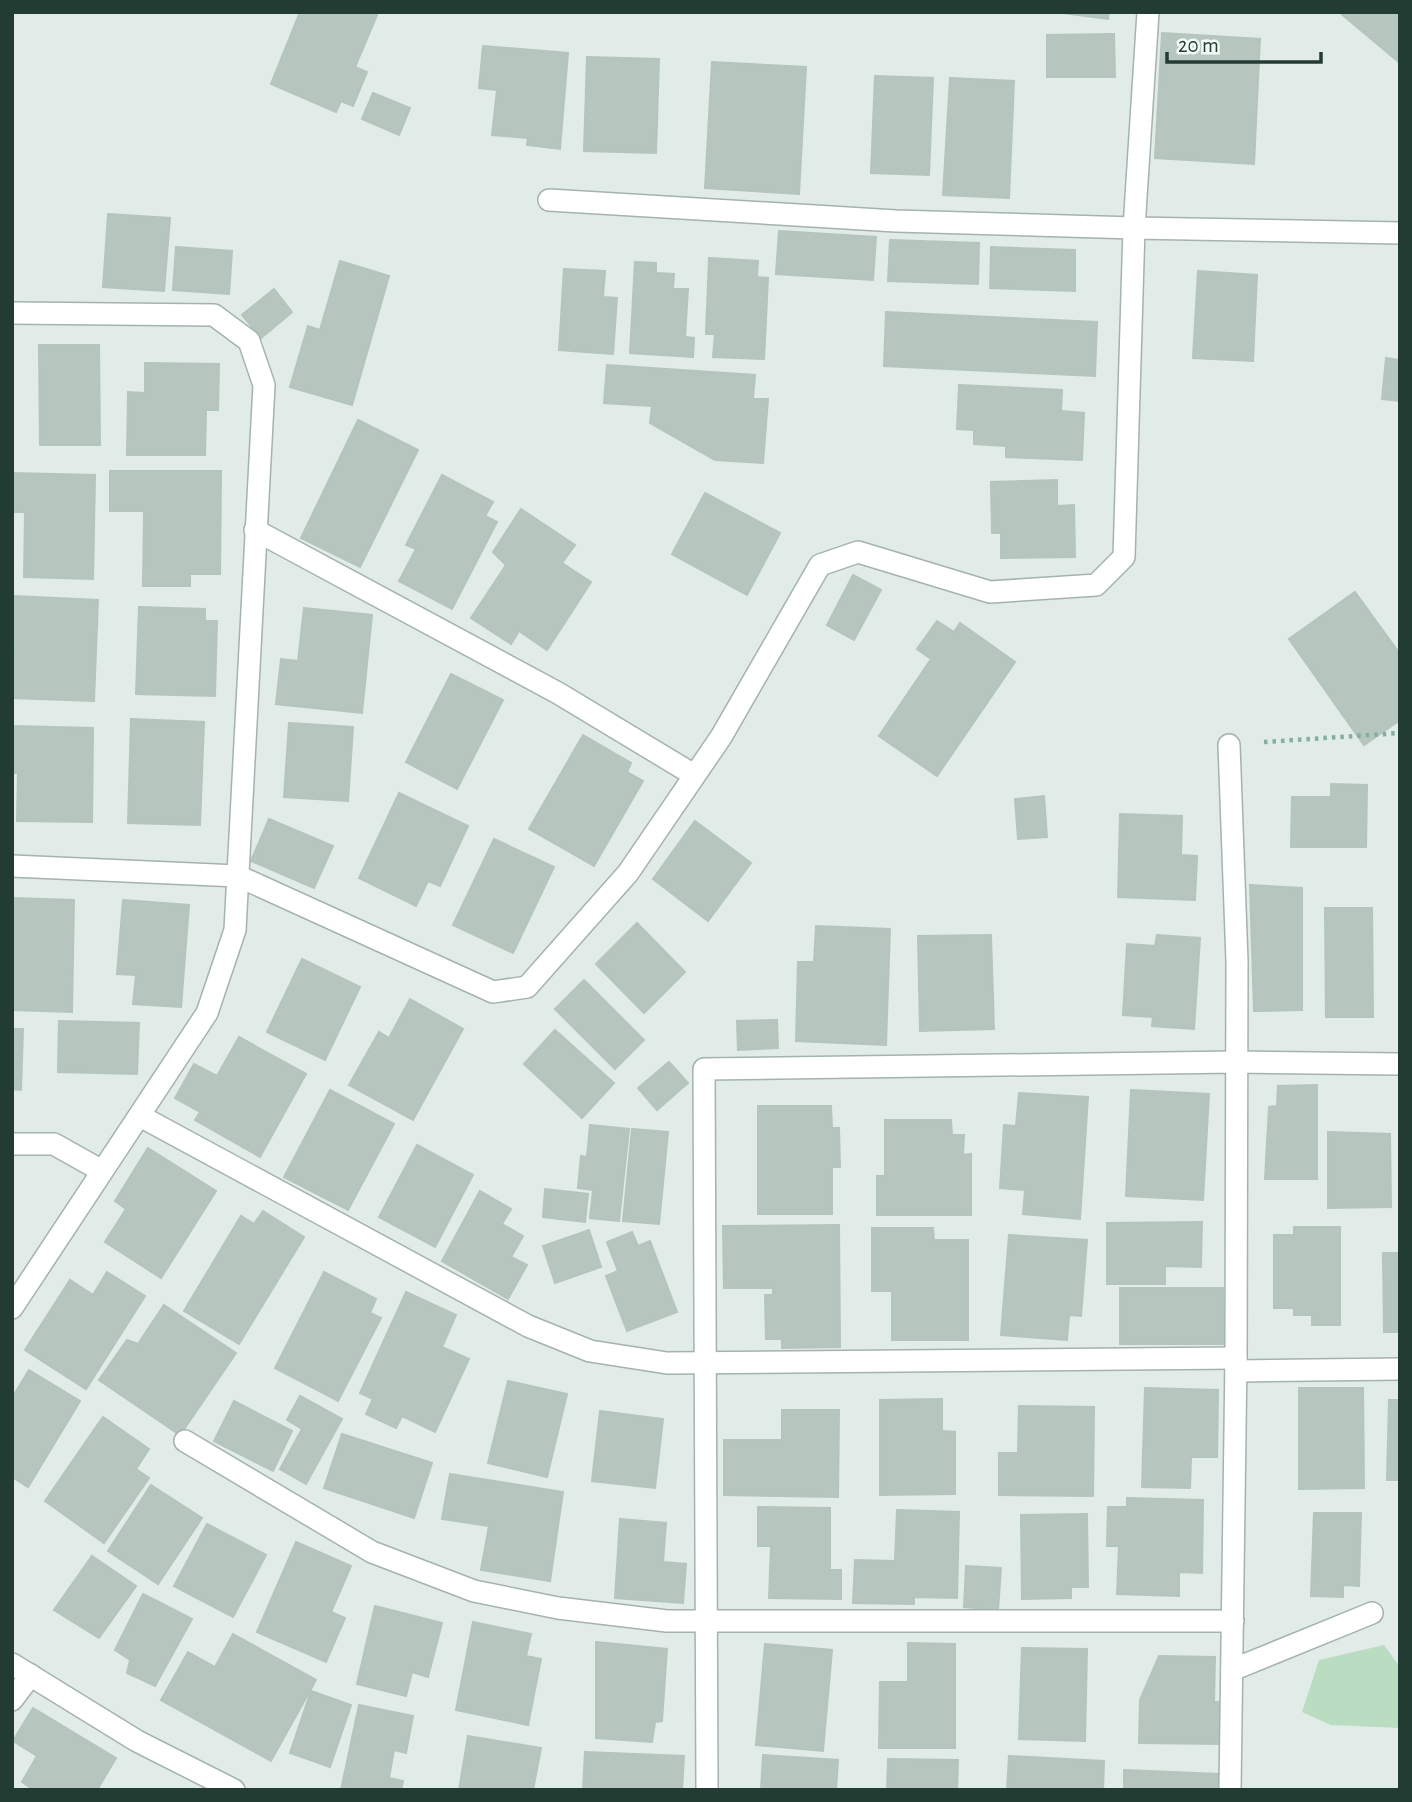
<svg xmlns="http://www.w3.org/2000/svg" width="1412" height="1802" font-family="'Alegreya Sans',sans-serif">
	<style>
		.green { fill: #baddc2 }
		.building { fill: #b6c6bf; stroke: #b4c5bd; stroke-width: 2 }
		.lines { fill: none; stroke-linecap: round; stroke-linejoin: round }
		.minor-casing { stroke: #a4b3ae; stroke-width: 24 }
		.tertiary-casing { stroke: #a4b3ae; stroke-width: 24 }
		.path { stroke: #82af9f; stroke-width: 4.5; stroke-dasharray: 3.5 5; stroke-linecap: butt }
		.minor { stroke: #fff; stroke-width: 21 }
		.tertiary { stroke: #fff; stroke-width: 21 }
	</style>
	<rect width="100%" height="100%" fill="#e1ebe7"/>
	<path class="green" d="M1384,1645l16,22v61l-69,-3 -29,-13 17,-52z"/>
	<g class="building">
		<path d="M300,12h70l7,3 -22,52 12,5 -14,34 -12,-5 -5,11 -65,-28z"/>
		<path d="M1055,12h54l-1,7z"/>
		<path d="M1339,12h61v51z"/>
		<path d="M1162,33l98,6 -6,125 -99,-6z"/>
		<path d="M1114,34l1,43h-68v-42z"/>
		<path d="M483,46l85,7 -8,96 -33,-4 1,-7 -36,-3 5,-45 -18,-2z"/>
		<path d="M587,57l72,2 -3,94 -72,-2z"/>
		<path d="M712,62l94,5 -7,127 -94,-6z"/>
		<path d="M875,76l58,2 -4,97 -58,-2z"/>
		<path d="M950,78l64,3 -5,117 -66,-3z"/>
		<path d="M373,93l37,15 -11,27 -37,-16z"/>
		<path d="M108,214l62,4 -6,73 -61,-4z"/>
		<path d="M779,231l97,6 -3,43 -97,-6z"/>
		<path d="M890,240l89,3 -1,41 -90,-3z"/>
		<path d="M176,247l56,4 -3,43 -56,-4z"/>
		<path d="M991,247l84,3v41l-85,-3z"/>
		<path d="M709,258l49,3 -1,16 11,1 -4,81 -51,-2 2,-23h-9z"/>
		<path d="M340,261l49,15 -37,129 -62,-18 18,-61 12,4z"/>
		<path d="M635,262l21,1v10l18,1 -1,15h15l-3,48 9,1 -1,19 -63,-4z"/>
		<path d="M564,269l41,2 -2,26 14,1 -4,56 -54,-4z"/>
		<path d="M1198,271l59,4 -4,86 -60,-3z"/>
		<path d="M274,289l18,23 -31,26 -19,-23z"/>
		<path d="M886,312l211,10 -2,54 -211,-10z"/>
		<path d="M39,345h60l1,100h-60z"/>
		<path d="M1386,358l14,2v41l-18,-2z"/>
		<path d="M145,363l74,1 -1,46h-12l-1,45h-78l1,-63 17,1z"/>
		<path d="M607,365l148,10 -2,24h15l-5,64 -48,-3 -65,-37 2,-17 -48,-3z"/>
		<path d="M959,385l103,5 -1,21 23,2 -2,47 -76,-3v-11l-32,-2v-14l-17,-1z"/>
		<path d="M358,420l60,30 -58,117 -59,-29z"/>
		<path d="M110,471h111l-1,103h-30v12h-47l1,-75h-34z"/>
		<path d="M12,473l83,2 -2,104 -69,-2 1,-65h-13z"/>
		<path d="M442,475l51,27 -8,14 12,6 -45,87 -53,-28 17,-32 -10,-4z"/>
		<path d="M1057,480v26l17,-1 1,52 -74,1v-25h-9l-1,-51z"/>
		<path d="M705,493l75,40 -33,62 -75,-41z"/>
		<path d="M521,509l54,36 -13,18 29,19 -44,68 -28,-19 -8,13 -40,-26 35,-53 -13,-13z"/>
		<path d="M853,575l28,15 -27,50 -27,-15z"/>
		<path d="M1355,592l45,62v66l-36,25 -75,-106z"/>
		<path d="M12,596l86,4 -4,101 -82,-3 2,-55h-2z"/>
		<path d="M139,607l66,2v12h12l-2,75 -79,-2z"/>
		<path d="M304,608l68,7 -10,98 -86,-9 5,-45 17,2z"/>
		<path d="M937,621l17,11 6,-9 55,39 -78,114 -58,-40 52,-77 -14,-10z"/>
		<path d="M451,674l52,26 -46,89 -51,-27z"/>
		<path d="M131,719l73,3 -4,103 -72,-2z"/>
		<path d="M289,723l64,4 -5,74 -64,-4z"/>
		<path d="M12,726l81,2 -1,94 -75,-1 1,-48h-6z"/>
		<path d="M583,735l48,28 -4,9 16,9 -49,85 -65,-37z"/>
		<path d="M1331,784l36,1 -1,62h-75l1,-50h39z"/>
		<path d="M399,793l69,33 -28,60 -12,-5 -12,25 -57,-28z"/>
		<path d="M1044,796l3,41 -29,2 -3,-40z"/>
		<path d="M1120,814l62,2 -1,39 16,1 -2,44 -77,-3z"/>
		<path d="M269,819l64,27 -19,42 -63,-27z"/>
		<path d="M695,821l56,42 -43,58 -55,-42z"/>
		<path d="M494,839l60,28 -41,86 -60,-28z"/>
		<path d="M1250,885l52,3v122l-48,1z"/>
		<path d="M12,898l62,2 -2,112 -60,-2z"/>
		<path d="M123,900l66,5 -8,102 -48,-3 3,-29 -19,-1z"/>
		<path d="M1325,908h47l1,109h-47z"/>
		<path d="M637,923l48,49 -41,41 -48,-49z"/>
		<path d="M816,926l74,3 -4,116 -90,-4 2,-79h16z"/>
		<path d="M991,935l3,94 -74,2 -2,-95z"/>
		<path d="M1157,935l43,3 -6,91 -42,-3 1,-9 -30,-2 4,-71 28,2z"/>
		<path d="M302,959l58,28 -35,73 -58,-28z"/>
		<path d="M584,980l60,60 -29,29 -60,-60z"/>
		<path d="M410,999l53,30 -50,91 -64,-35 30,-53 10,6z"/>
		<path d="M777,1020l1,28 -40,2 -1,-29z"/>
		<path d="M59,1021l80,2 -2,51 -79,-2z"/>
		<path d="M12,1029h11l-2,61 -9,-1z"/>
		<path d="M555,1030l59,53 -32,35 -58,-54z"/>
		<path d="M239,1037l67,37 -46,83 -65,-37 5,-8 -25,-14 19,-34 23,12z"/>
		<path d="M669,1062l19,21 -31,27 -19,-22z"/>
		<path d="M1317,1085v94h-52l4,-72 8,-1 1,-20z"/>
		<path d="M330,1090l64,34 -46,86 -64,-33z"/>
		<path d="M1131,1090l78,4 -6,106 -77,-4z"/>
		<path d="M1019,1093l69,4 -8,122 -57,-5 2,-24 -25,-2 4,-63 12,1z"/>
		<path d="M758,1106h73l1,22h7l1,39h-8v47h-74z"/>
		<path d="M885,1120h66l1,15h12l-1,20 8,-1v61h-94v-39h8z"/>
		<path d="M590,1125l39,4 -10,92 -29,-3 3,-28 -15,-2 3,-32 6,1z"/>
		<path d="M632,1129l36,3 -9,92 -36,-3z"/>
		<path d="M1328,1132l62,2 1,73 -63,1z"/>
		<path d="M417,1145l56,30 -38,72 -56,-30z"/>
		<path d="M148,1148l68,43 -55,87 -56,-36 21,-33 -11,-8z"/>
		<path d="M545,1189l43,5 -3,28 -42,-5z"/>
		<path d="M480,1191l31,18 -9,15 21,12 -12,21 16,8 -19,34 -66,-38z"/>
		<path d="M263,1211l41,26 -65,107 -55,-33 57,-95 13,8z"/>
		<path d="M1202,1222l-1,45 -36,-1v18h-58v-61z"/>
		<path d="M839,1225l1,122 -58,1v-9h-16l-1,-44h8v-7h-49l-1,-62z"/>
		<path d="M1294,1227h46v98h-28v-10h-18v-7h-20v-73h20z"/>
		<path d="M872,1228h61l1,12h34v100h-76v-49h-20z"/>
		<path d="M589,1230l12,37 -46,16 -12,-37z"/>
		<path d="M632,1232l6,14 12,-5 27,71 -50,19 -21,-55 12,-5 -11,-29z"/>
		<path d="M1009,1235l78,5 -6,76 -12,-1 -2,25 -66,-5z"/>
		<path d="M1383,1253h17v79h-16z"/>
		<path d="M107,1272l38,24 -59,93 -61,-39 45,-70 23,15z"/>
		<path d="M324,1272l52,27 -6,14 11,5 -43,83 -63,-33z"/>
		<rect x="1120" y="1288" width="103" height="56"/>
		<path d="M406,1292l50,23 -14,32 27,12 -34,73 -33,-16 -6,12 -30,-14 7,-15 -13,-6z"/>
		<path d="M164,1305l72,48 -56,82 -81,-55 28,-40 11,4z"/>
		<path d="M29,1370l51,31 -52,86 -16,-10v-79z"/>
		<path d="M508,1381l59,13 -20,83 -59,-14z"/>
		<path d="M1145,1388l73,2 -1,67h-26l-1,31 -48,-1z"/>
		<path d="M1299,1388h64l1,100 -65,1z"/>
		<path d="M300,1396l42,23 -36,65 -26,-15 22,-40 -15,-9z"/>
		<path d="M942,1399v32l13,1v62l-75,1v-95z"/>
		<path d="M1389,1400h11v80h-13z"/>
		<path d="M234,1401l58,30 -19,40 -59,-30z"/>
		<path d="M1019,1406l75,1 -1,89 -94,-1v-42h19z"/>
		<path d="M782,1410h57l-1,87 -114,-2v-55h58z"/>
		<path d="M600,1411l63,8 -8,69 -63,-7z"/>
		<path d="M103,1417l46,32 -13,20 13,9 -45,65 -59,-42z"/>
		<path d="M342,1434l90,29 -18,55 -90,-30z"/>
		<path d="M450,1474l113,18 -13,89 -69,-11 8,-44 -47,-7z"/>
		<path d="M151,1485l51,33 -44,66 -50,-33z"/>
		<path d="M1127,1498l76,2 -1,73 -23,-1v24l-62,-2 2,-48h-12l1,-39h19z"/>
		<path d="M758,1507l72,1v62h11v29l-72,-1 2,-52h-13z"/>
		<path d="M897,1510l62,2 -2,86 -43,-1v7l-61,-1 2,-43 40,1z"/>
		<path d="M1314,1513h47l-2,73 -16,-1v12l-32,-1z"/>
		<path d="M1087,1514l1,73h-17v11l-49,1 -1,-84z"/>
		<path d="M620,1519l46,4 -3,39 23,2 -3,39 -68,-5z"/>
		<path d="M207,1524l59,31 -33,62 -59,-31z"/>
		<path d="M296,1542l55,24 -20,46 14,6 -19,44 -69,-30z"/>
		<path d="M92,1556l44,30 -37,52 -45,-28z"/>
		<path d="M966,1566l35,2 -3,42 -34,-3z"/>
		<path d="M143,1594l49,25 -37,67 -28,-13 3,-13 -15,-10z"/>
		<path d="M375,1606l67,17 -14,54 -16,-5 -6,24 -49,-12z"/>
		<path d="M473,1622l58,12 -5,22 15,3 -13,66 -72,-15z"/>
		<path d="M233,1634l83,46 -45,81 -110,-61 27,-48 27,15z"/>
		<path d="M596,1642l71,7 -5,72 -7,1 -3,20 -56,-4z"/>
		<path d="M908,1643l47,1v104h-76l1,-66h28z"/>
		<path d="M765,1644l67,6 -9,101 -67,-6z"/>
		<path d="M1022,1648l65,1 -2,92 -66,-2z"/>
		<path d="M1159,1656l56,1 -1,45h8l-1,42 -82,-1 1,-43z"/>
		<path d="M311,1691l40,14 -21,62 -40,-14z"/>
		<path d="M359,1705l54,11 -7,37 -12,-3 -5,28 14,3 -2,9h-60z"/>
		<path d="M33,1708l83,50 -19,32h-63l-12,-8 15,-26 -24,-15z"/>
		<path d="M468,1736l73,12 -8,42h-74z"/>
		<path d="M585,1752l99,4 -2,34h-99z"/>
		<path d="M763,1755l75,5 -2,30h-75z"/>
		<path d="M1009,1756l95,5 -1,29h-96z"/>
		<path d="M888,1759l70,1 -1,30h-70z"/>
		<path d="M1124,1770l95,4 -1,16h-94z"/>
	</g>
	<g class="lines">
		<g class="minor-casing">
			<g id="minor">
				<path d="M549,200l347,21 238,7 266,5"/>
				<path d="M12,313l202,2 35,26 15,44 -29,545 -28,83 -195,295"/>
				<path d="M255,530l303,163 136,82"/>
				<path d="M1229,745l8,216 -1,397 -6,432"/>
				<path d="M12,866l226,10 255,116 34,-5 101,-114 93,-136 99,-172 38,-13 132,40 106,-7 28,-28 10,-329 14,-216"/>
				<path d="M140,1116l388,210 62,25 77,12 569,-5"/>
				<path d="M12,1144h42l48,27"/>
				<path d="M1236,1371l164,-2"/>
				<path d="M185,1441l187,111 102,39 84,17 109,13h566"/>
				<path d="M1232,1670l140,-57"/>
				<path d="M12,1700l19,-25"/>
				<path d="M707,1790l-3,-721 532,-7 164,2"/>
			</g>
		</g>
		<g class="tertiary-casing">
			<path id="tertiary" d="M12,1664l125,77 97,49"/>
		</g>
		<path class="path" d="M1264,742l136,-9"/>
		<use href="#minor" class="minor"/>
		<use href="#tertiary" class="tertiary"/>
	</g>
	<rect width="1412" height="1802" fill="none" stroke="#223c34" stroke-width="28"/>
	<path d="M1167 52v10h154v-10" fill="none" stroke="#223c34" stroke-width="3.5"/>
	<text x="1178" y="52" font-size="21" fill="#223c34" stroke="#f2f8f5" stroke-width="5" paint-order="stroke">20 m</text>
</svg>
